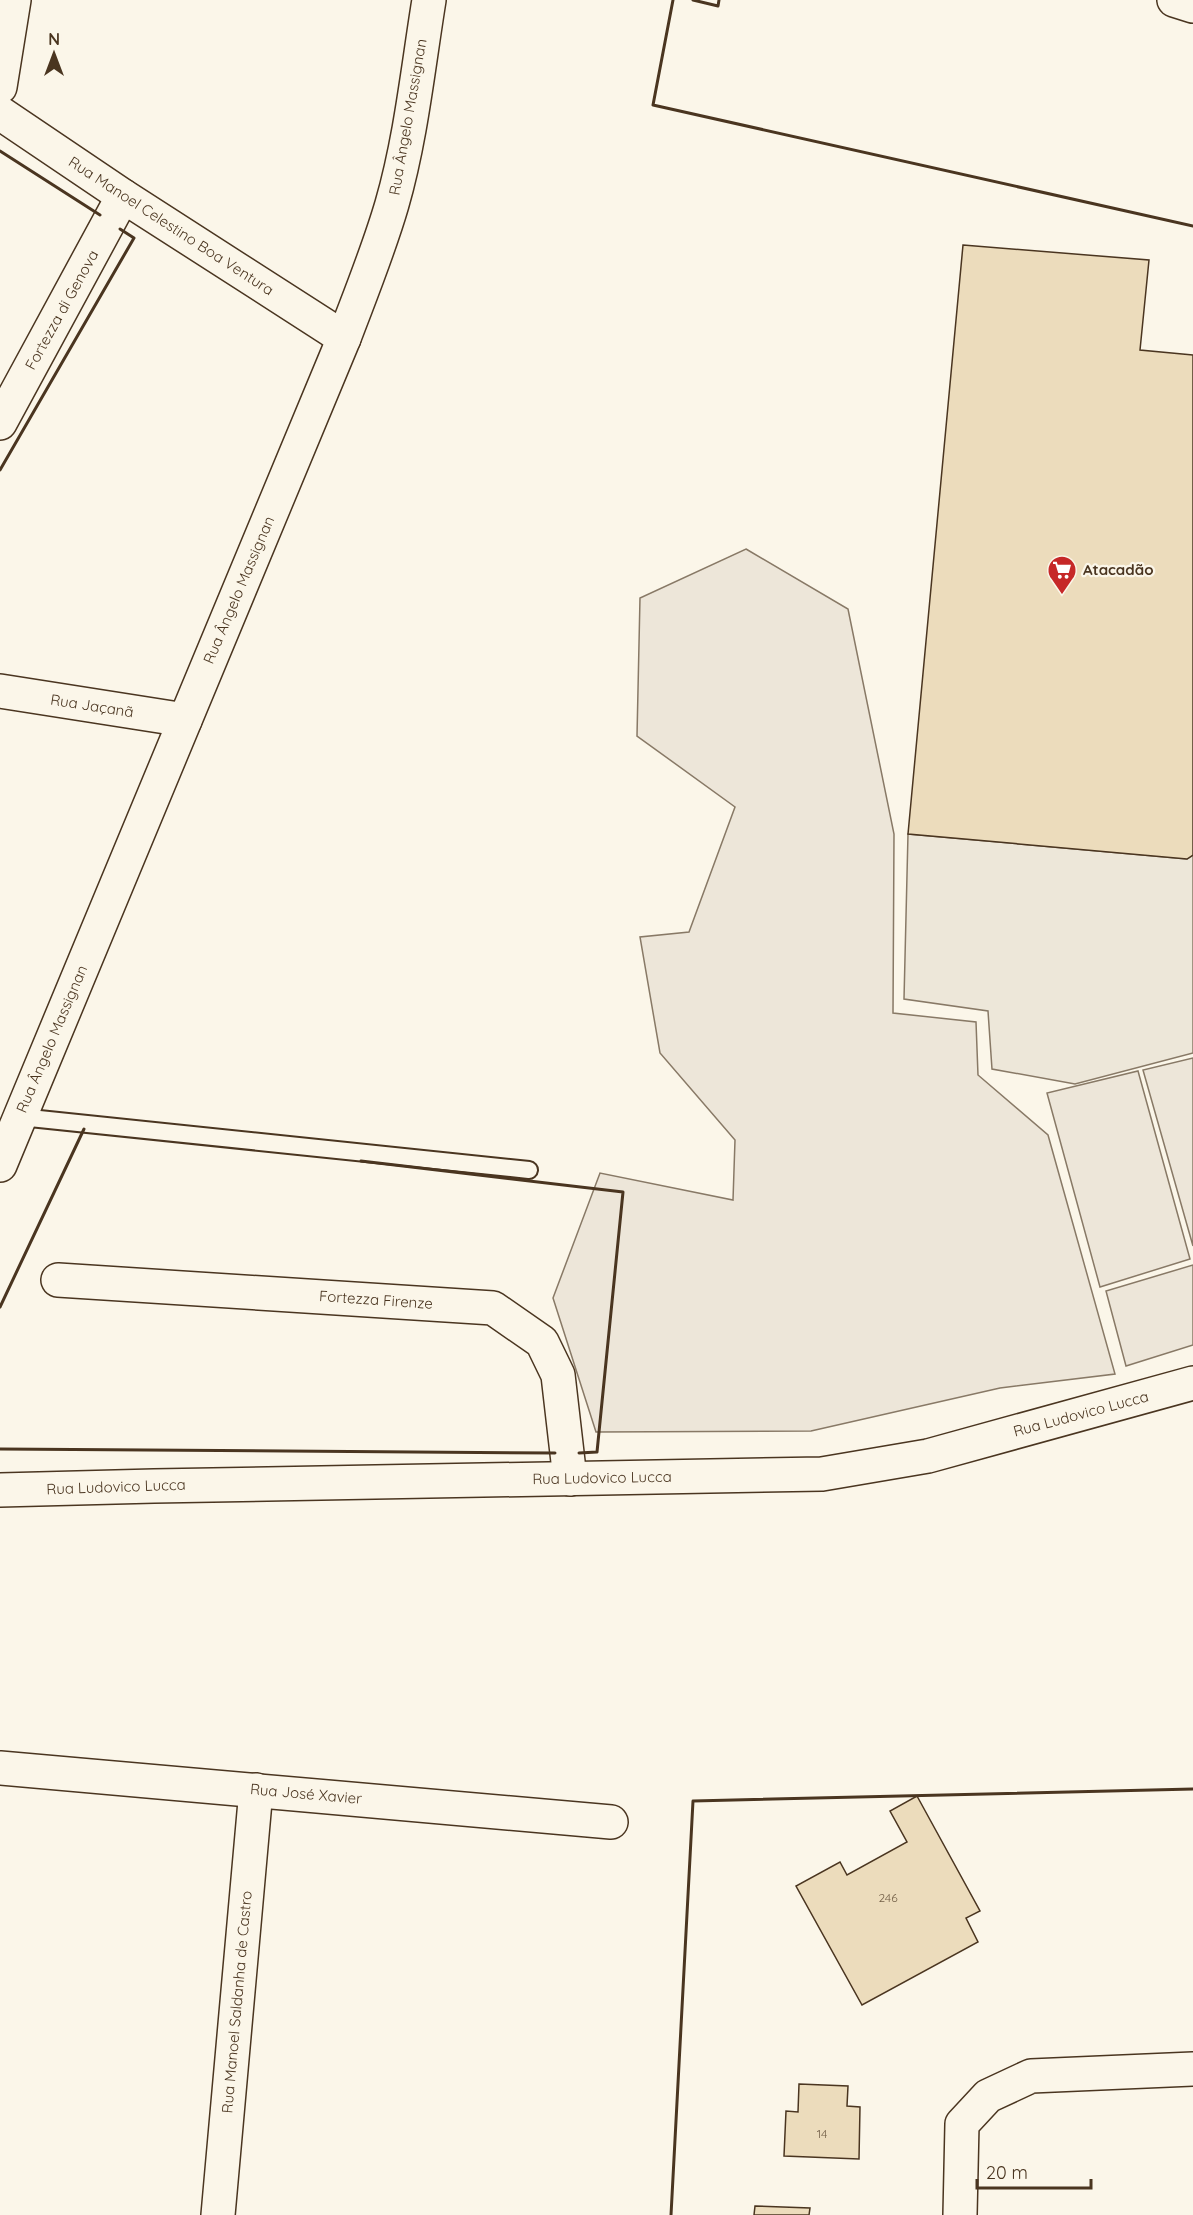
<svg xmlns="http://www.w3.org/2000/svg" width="1193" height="2215" font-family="Quicksand,sans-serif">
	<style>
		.green { fill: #ede6d9; stroke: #887966; stroke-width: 1.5 }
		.parking { fill: #ede7d9; stroke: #887966; stroke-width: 1.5 }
		.building { fill: #ecdcbc; stroke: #4a3520; stroke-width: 1.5 }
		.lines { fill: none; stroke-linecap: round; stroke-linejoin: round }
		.service-casing { stroke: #4a3520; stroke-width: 20 }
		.minor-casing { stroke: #4a3520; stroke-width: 36 }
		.tertiary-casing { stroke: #4a3520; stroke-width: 36 }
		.service { stroke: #fbf6e9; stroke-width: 16 }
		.minor { stroke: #fbf6e9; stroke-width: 33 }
		.tertiary { stroke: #fbf6e9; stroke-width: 33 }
		.wall { stroke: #4a3520; stroke-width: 3 }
		.labels { text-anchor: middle; stroke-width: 4.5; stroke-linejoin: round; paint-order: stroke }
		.number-label { font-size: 12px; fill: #725f47 }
		.street-label { font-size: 15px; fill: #4a3520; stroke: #fbf6e9 }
		.poi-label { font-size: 15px; font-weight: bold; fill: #4a3520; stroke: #fbf6e9; text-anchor: start }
	</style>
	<rect width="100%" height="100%" fill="#fbf6e9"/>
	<g class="green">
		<path d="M746,549l102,60 46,225 -1,179 83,9 2,53 70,60 67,239 -115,14 -189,43 -215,1 -43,-134 47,-125 133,27 2,-60 -75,-87 -20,-116 49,-5 46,-125 -98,-71 3,-138z"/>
		<path d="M1193,1058v188l-50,-176z"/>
		<path d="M1138,1071l52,188 -90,28 -53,-194z"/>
		<path d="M1193,1265v80l-67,21 -20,-75z"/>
	</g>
	<path class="parking" d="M908,834l279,25 6,-4v198l-118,31 -83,-15 -4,-58 -84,-12z"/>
	<g class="building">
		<path d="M963,245l186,15 -9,90 53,5v500l-6,4 -279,-25z"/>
		<path d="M917,1796l63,115 -14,7 12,24 -116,63 -66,-119 44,-24 7,13 60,-33 -17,-31z"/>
		<path d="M799,2084l49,2 -1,20 13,1 -1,52 -75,-3 2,-45 12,1z"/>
		<path d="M755,2206l55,2 -1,7h-55z"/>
	</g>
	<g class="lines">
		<g class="service-casing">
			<path id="service" d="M20,1117l509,53"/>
		</g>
		<g class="minor-casing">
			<g id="minor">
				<path d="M1174,0l19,6"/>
				<path d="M0,87l14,-87"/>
				<path d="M0,113l123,83 221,142"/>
				<path d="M0,423l123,-227"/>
				<path d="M0,691l185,29"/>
				<path d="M58,1280l435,28 49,34 16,33 12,104"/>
				<path d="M0,1490l154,-4 668,-12 106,-18 265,-73"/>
				<path d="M0,1768l611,54"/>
				<path d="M218,2215l38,-425"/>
				<path d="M960,2215l2,-91 26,-28 43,-20 162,-7"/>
			</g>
		</g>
		<g class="tertiary-casing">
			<path id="tertiary" d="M0,1165l344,-827c17,-45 35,-89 48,-134 19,-66 26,-136 37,-204"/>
		</g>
		<use href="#service" class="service"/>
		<use href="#minor" class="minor"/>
		<use href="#tertiary" class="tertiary"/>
		<g class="wall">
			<path d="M673,0l-20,105 540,121"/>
			<path d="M693,0l25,6 1,-6"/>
			<path d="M0,151l100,64"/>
			<path d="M0,470l134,-232 -14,-9"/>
			<path d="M361,1161l262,31 -26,260 -18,1"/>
			<path d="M0,1307l84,-178"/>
			<path d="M0,1449l555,4"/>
			<path d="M671,2215l22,-414 500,-12"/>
		</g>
	</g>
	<defs>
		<g id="supermarket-pin" transform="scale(1.5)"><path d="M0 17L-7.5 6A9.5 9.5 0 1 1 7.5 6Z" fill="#c62828" stroke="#fbf6e9"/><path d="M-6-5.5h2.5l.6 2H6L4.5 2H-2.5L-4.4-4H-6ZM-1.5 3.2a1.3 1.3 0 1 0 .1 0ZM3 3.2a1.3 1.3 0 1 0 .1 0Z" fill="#fff"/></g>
	</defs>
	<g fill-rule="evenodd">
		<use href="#supermarket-pin" x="1062" y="570"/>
	</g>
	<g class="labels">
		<g class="number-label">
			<text x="888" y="1902">246</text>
			<text x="822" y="2138">14</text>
		</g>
		<g class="street-label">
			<text transform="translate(408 117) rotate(-80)" y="5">Rua Ângelo Massignan</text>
			<text transform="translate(171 226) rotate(33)" y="5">Rua Manoel Celestino Boa Ventura</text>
			<text transform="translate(62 310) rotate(-61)" y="5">Fortezza di Genova</text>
			<text transform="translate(239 590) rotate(-67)" y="5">Rua Ângelo Massignan</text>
			<text transform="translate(92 706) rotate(9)" y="5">Rua Jaçanã</text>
			<text transform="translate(52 1039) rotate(-67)" y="5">Rua Ângelo Massignan</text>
			<text transform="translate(376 1300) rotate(4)" y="5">Fortezza Firenze</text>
			<text transform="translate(1081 1414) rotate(-15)" y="5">Rua Ludovico Lucca</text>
			<text transform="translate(602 1478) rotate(-1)" y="5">Rua Ludovico Lucca</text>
			<text transform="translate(116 1487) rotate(-2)" y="5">Rua Ludovico Lucca</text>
			<text transform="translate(306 1794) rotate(5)" y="5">Rua José Xavier</text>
			<text transform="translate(237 2002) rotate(-85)" y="5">Rua Manoel Saldanha de Castro</text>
		</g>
		<g class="poi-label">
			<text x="1083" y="575">Atacadão</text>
		</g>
	</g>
	<g transform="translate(54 54)" stroke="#fbf6e9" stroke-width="4.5" paint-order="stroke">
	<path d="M0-4.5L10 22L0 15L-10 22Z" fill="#4a3520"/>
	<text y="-9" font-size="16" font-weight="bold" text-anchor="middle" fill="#4a3520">N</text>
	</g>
	<path d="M977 2179v9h114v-9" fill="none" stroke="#4a3520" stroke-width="3"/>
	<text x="986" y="2179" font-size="18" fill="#4a3520" stroke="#fbf6e9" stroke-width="4.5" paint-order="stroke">20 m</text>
</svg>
